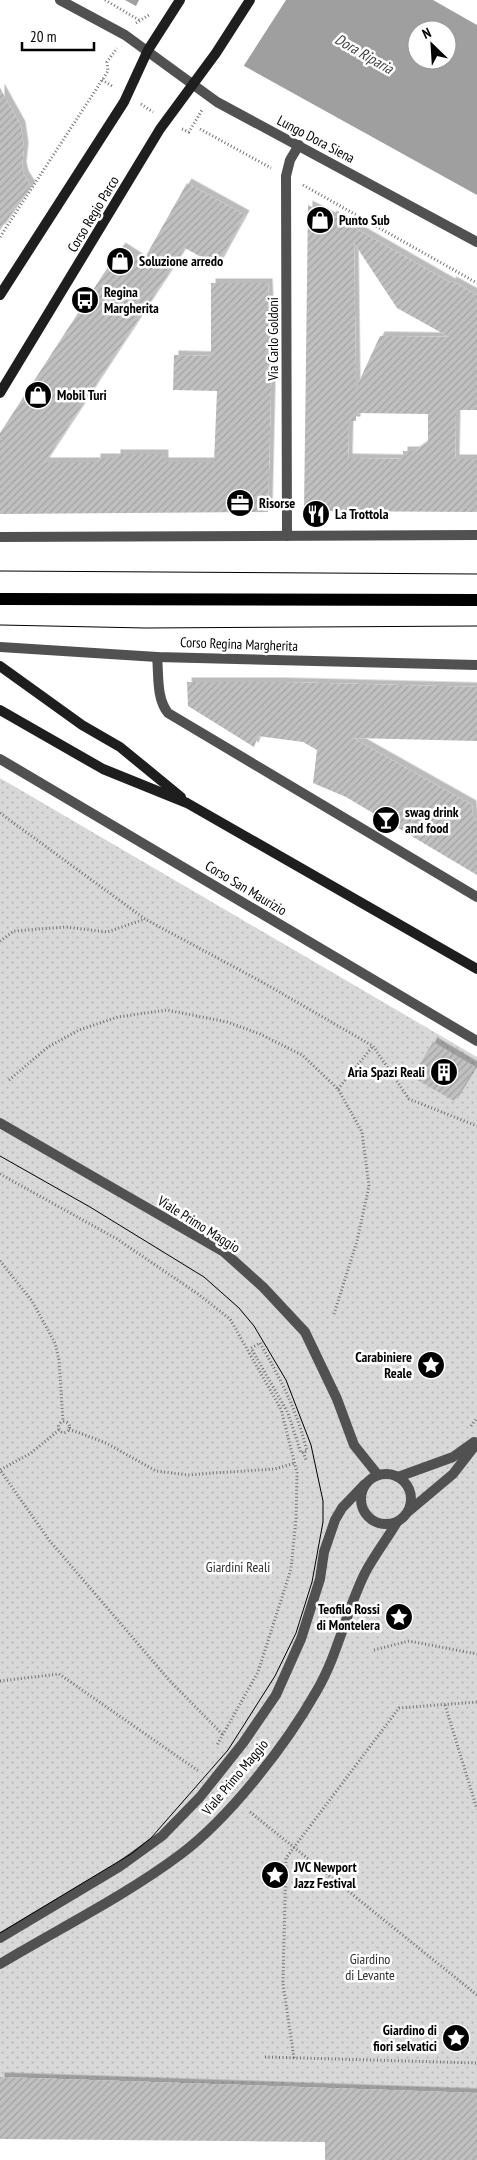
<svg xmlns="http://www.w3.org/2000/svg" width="477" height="2160" font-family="'PT Sans Narrow',sans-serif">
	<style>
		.park { fill: url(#park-dots) }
		.water { fill: #9f9f9f; fill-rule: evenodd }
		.pier { fill: #fff }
		.building { fill: url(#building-hatch); fill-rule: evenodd; filter: url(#shadow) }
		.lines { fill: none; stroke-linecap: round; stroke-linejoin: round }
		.path { stroke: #737373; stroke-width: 3; stroke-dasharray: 1 2.5; stroke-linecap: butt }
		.minor { stroke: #515151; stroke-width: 10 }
		.tertiary { stroke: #515151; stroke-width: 10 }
		.secondary { stroke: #1e1e1e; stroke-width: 10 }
		.primary { stroke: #000; stroke-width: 12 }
		.tram { stroke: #000; stroke-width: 1 }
		.labels { text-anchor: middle; stroke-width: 5; stroke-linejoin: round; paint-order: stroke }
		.street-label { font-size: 14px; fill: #000; stroke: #fff }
		.poi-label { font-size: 14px; font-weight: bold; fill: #000; stroke: #fff; text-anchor: start }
		.park-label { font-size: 14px; fill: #2f2f2f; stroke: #fff }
		.water-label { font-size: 15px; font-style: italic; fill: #404040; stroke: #fff }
	</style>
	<defs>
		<pattern id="park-dots" width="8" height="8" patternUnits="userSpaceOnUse" patternTransform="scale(1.25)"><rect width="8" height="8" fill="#d8d8d8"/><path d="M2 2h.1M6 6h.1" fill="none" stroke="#b8b8b8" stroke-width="1.8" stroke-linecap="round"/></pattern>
		<pattern id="building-hatch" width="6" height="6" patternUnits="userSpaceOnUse" patternTransform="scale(1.25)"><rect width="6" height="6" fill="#c0c0c0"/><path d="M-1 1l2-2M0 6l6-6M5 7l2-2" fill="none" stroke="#a3a3a3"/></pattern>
		<filter id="shadow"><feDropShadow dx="4.5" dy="-4.5" stdDeviation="0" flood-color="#0004"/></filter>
	</defs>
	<rect width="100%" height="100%" fill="#fff"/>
	<path class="park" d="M0,778l477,279v1036l-477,-16z"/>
	<path class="water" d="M125,0h308l44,25v170zM417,30h30v30h-30z"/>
	<path class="pier" d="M139,0h147l-43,67 -108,-59z"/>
	<g class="building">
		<path d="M0,88l21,38 3,21 -2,19 2,9 7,11 -31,44z"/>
		<path d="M187,183l58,32 -28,51 -32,-18 -140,214h51v-4h20v-4h48v8h50l3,-71 -44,-1 1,-35 37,1v-73h57l1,19h4l-5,210 -268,2v-81l121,-186 22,14z"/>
		<path d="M308,205l23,12 1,-2 119,68 1,-2 25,14v115h-21l-1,49h22v53l-173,-1zM354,243l43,65 52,29 -69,-1 -24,52zM356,413l72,1v28l-13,9h-12v8l-55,-1 1,-37h7z"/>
		<path d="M187,682h93l197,5v54l-124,-3 119,67 1,12 4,4v54l-131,-78 -33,-14 4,-33 -14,-8 -45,-6 -4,11 -66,-41z"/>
		<path d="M433,1042l42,25 -21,34 -42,-24z"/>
		<path d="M0,2077l477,16v67h-152v-18l-325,-3z"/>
	</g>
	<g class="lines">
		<g class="path">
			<path d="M105,0l34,20"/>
			<path d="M136,23l13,-8"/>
			<path d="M102,80l10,6"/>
			<path d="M141,104l12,8"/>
			<path d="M182,129l7,3 13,-22"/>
			<path d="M200,129l71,39"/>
			<path d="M303,185l174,98"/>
			<path d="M0,237l108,-166 -1,-9 10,-14"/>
			<path d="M0,813l145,106 117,63 111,64 36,53 68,27"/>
			<path d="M0,941l14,-10 52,-4 41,5 38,-13"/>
			<path d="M9,1080l39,-33 31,-17 39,-13 49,-7 60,12 33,12 42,21 36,34 24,43 7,54 -12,55 -23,73"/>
			<path d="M338,1089l35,-43"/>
			<path d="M0,1174l117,65 81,55 32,25 51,90 16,64 -1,46 -5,50 -33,103 -41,73"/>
			<path d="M0,1261l32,40 23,42 4,17 4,62"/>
			<path d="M260,1343c21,37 36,65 47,108l-6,2 -13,-40 -37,-65z"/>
			<circle cx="64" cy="1427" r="5.5"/>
			<path d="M471,1426l6,-8"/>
			<path d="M69,1429l37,14 50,28 32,4 26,-2 61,-4 20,-6"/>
			<path d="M59,1430l-28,23 -31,17 49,70 120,140 54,55"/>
			<path d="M303,1452l3,8"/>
			<path d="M374,1650l35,-9 68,13"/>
			<path d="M0,1681l59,-7 141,98"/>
			<path d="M445,1705l32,104"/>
			<path d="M250,1812l227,183"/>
			<path d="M265,2057l212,6"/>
			<path d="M294,2058l-11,-74 3,-126 113,-150 78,-6"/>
		</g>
		<g class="minor">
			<path d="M287,536l-1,-360 4,-16 9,-15"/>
			<path d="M0,537l477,-2"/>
			<path d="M0,647l157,10 320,8"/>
			<path d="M157,657c2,18 -1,41 11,56l309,184"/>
			<path d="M0,759l477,282"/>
			<path d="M0,1123l224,129 39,35 42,45 32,67 17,46 24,30"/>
		</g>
		<g class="tertiary">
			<path d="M60,0l65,35 92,67 260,140"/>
			<circle cx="386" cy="1499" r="25"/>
			<path d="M398,1477l55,-20 21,-15"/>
			<path d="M409,1511l44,-37 24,-31"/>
			<path d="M0,1938l119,-71 43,-31 38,-39 43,-54 33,-48 25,-56 19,-60 4,-27 11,-32 7,-12 23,-24"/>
			<path d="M0,1964c60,-36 125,-68 181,-110 49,-37 105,-109 135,-162 22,-37 30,-81 49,-119 9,-17 22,-34 32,-51"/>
		</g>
		<g class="secondary">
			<path d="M0,295l124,-193 24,-52 32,-50"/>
			<path d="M0,393l160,-264 56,-76 34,-53"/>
			<path d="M0,666l82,59 38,22 61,50"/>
			<path d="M0,710l103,59 84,34 290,166"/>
		</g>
		<path class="primary" d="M0,599l477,1"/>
		<g class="tram">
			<path d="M0,571l477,3"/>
			<path d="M0,625l145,3 332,-2"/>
			<path d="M0,1156l90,51 114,70 35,31 15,18 32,54 25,65 12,56v21l-11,60 -16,51 -21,43 -47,74 -77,88 -20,16 -131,79"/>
		</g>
	</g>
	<defs>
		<g id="shop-disc" transform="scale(1.4375)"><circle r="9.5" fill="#000" stroke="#fff"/><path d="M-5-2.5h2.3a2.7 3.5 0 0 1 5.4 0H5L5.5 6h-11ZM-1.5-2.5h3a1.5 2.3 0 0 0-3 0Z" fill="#fff"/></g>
		<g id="bus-disc" transform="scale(1.4375)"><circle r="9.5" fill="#000" stroke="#fff"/><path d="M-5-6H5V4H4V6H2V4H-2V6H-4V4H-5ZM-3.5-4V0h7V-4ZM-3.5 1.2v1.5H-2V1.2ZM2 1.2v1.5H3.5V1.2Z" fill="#fff"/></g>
		<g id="office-disc" transform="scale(1.4375)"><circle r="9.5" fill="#000" stroke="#fff"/><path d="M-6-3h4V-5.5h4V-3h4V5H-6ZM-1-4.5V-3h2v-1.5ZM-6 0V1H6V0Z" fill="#fff"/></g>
		<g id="restaurant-disc" transform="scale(1.4375)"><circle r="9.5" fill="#000" stroke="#fff"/><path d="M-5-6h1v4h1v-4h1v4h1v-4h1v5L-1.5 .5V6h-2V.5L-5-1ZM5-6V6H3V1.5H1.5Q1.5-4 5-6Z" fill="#fff"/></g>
		<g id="bar-disc" transform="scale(1.4375)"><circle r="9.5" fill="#000" stroke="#fff"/><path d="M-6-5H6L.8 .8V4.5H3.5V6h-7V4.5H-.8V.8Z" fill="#fff"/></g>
		<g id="building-disc" transform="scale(1.4375)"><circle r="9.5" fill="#000" stroke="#fff"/><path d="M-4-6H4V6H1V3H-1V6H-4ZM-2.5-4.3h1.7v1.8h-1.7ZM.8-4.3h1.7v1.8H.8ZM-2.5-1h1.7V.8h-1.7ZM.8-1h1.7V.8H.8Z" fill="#fff"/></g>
		<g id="sight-disc" transform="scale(1.4375)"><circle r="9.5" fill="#000" stroke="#fff"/><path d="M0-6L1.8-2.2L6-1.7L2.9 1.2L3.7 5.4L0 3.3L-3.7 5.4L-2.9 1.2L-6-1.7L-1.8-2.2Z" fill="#fff"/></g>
	</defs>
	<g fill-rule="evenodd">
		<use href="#shop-disc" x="320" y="220"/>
		<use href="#shop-disc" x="120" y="261"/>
		<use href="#bus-disc" x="85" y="300"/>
		<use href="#shop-disc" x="38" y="395"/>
		<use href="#office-disc" x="240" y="503"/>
		<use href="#restaurant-disc" x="316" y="514"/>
		<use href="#bar-disc" x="386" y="820"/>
		<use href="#building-disc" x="444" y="1072"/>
		<use href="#sight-disc" x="431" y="1365"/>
		<use href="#sight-disc" x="399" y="1617"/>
		<use href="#sight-disc" x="275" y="1875"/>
		<use href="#sight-disc" x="456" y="2038"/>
	</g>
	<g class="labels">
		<g class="street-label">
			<text transform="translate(316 139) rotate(28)" y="5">Lungo Dora Siena</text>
			<text transform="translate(93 214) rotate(-59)" y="5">Corso Regio Parco</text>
			<text transform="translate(273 339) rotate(-90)" y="5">Via Carlo Goldoni</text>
			<text transform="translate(239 644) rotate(2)" y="5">Corso Regina Margherita</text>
			<text transform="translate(246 888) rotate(31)" y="5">Corso San Maurizio</text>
			<text transform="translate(199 1224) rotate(32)" y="5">Viale Primo Maggio</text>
			<text transform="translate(235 1777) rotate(-50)" y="5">Viale Primo Maggio</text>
		</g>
		<g class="poi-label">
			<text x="339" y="225">Punto Sub</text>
			<text x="139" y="266">Soluzione arredo</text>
			<text x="104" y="297">Regina<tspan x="104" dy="16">Margherita</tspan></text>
			<text x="57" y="400">Mobil Turi</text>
			<text x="259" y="508">Risorse</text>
			<text x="335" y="519">La Trottola</text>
			<text x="405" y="817">swag drink<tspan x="405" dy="16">and food</tspan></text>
			<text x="425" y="1077" text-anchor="end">Aria Spazi Reali</text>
			<text x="412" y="1362" text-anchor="end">Carabiniere<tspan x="412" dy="16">Reale</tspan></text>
			<text x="380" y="1614" text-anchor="end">Teofilo Rossi<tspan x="380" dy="16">di Montelera</tspan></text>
			<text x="294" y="1872">JVC Newport<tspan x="294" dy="16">Jazz Festival</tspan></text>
			<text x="437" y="2035" text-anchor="end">Giardino di<tspan x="437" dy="16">fiori selvatici</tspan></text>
		</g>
		<g class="park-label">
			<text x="238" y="1572">Giardini Reali</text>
			<text x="370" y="1964">Giardino<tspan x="370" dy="16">di Levante</tspan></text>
		</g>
		<g class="water-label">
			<text transform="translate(364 54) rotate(30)" y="5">Dora Riparia</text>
		</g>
	</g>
	<g transform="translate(432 45) rotate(335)"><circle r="24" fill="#ffffff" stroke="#999999"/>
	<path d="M0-4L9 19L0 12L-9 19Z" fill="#000000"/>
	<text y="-8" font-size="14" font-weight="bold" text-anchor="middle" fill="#000000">N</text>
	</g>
	<path d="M22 42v8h72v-8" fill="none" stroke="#000000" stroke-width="2.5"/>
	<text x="30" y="42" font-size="15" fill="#000000" stroke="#ffffff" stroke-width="4" paint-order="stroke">20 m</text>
</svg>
